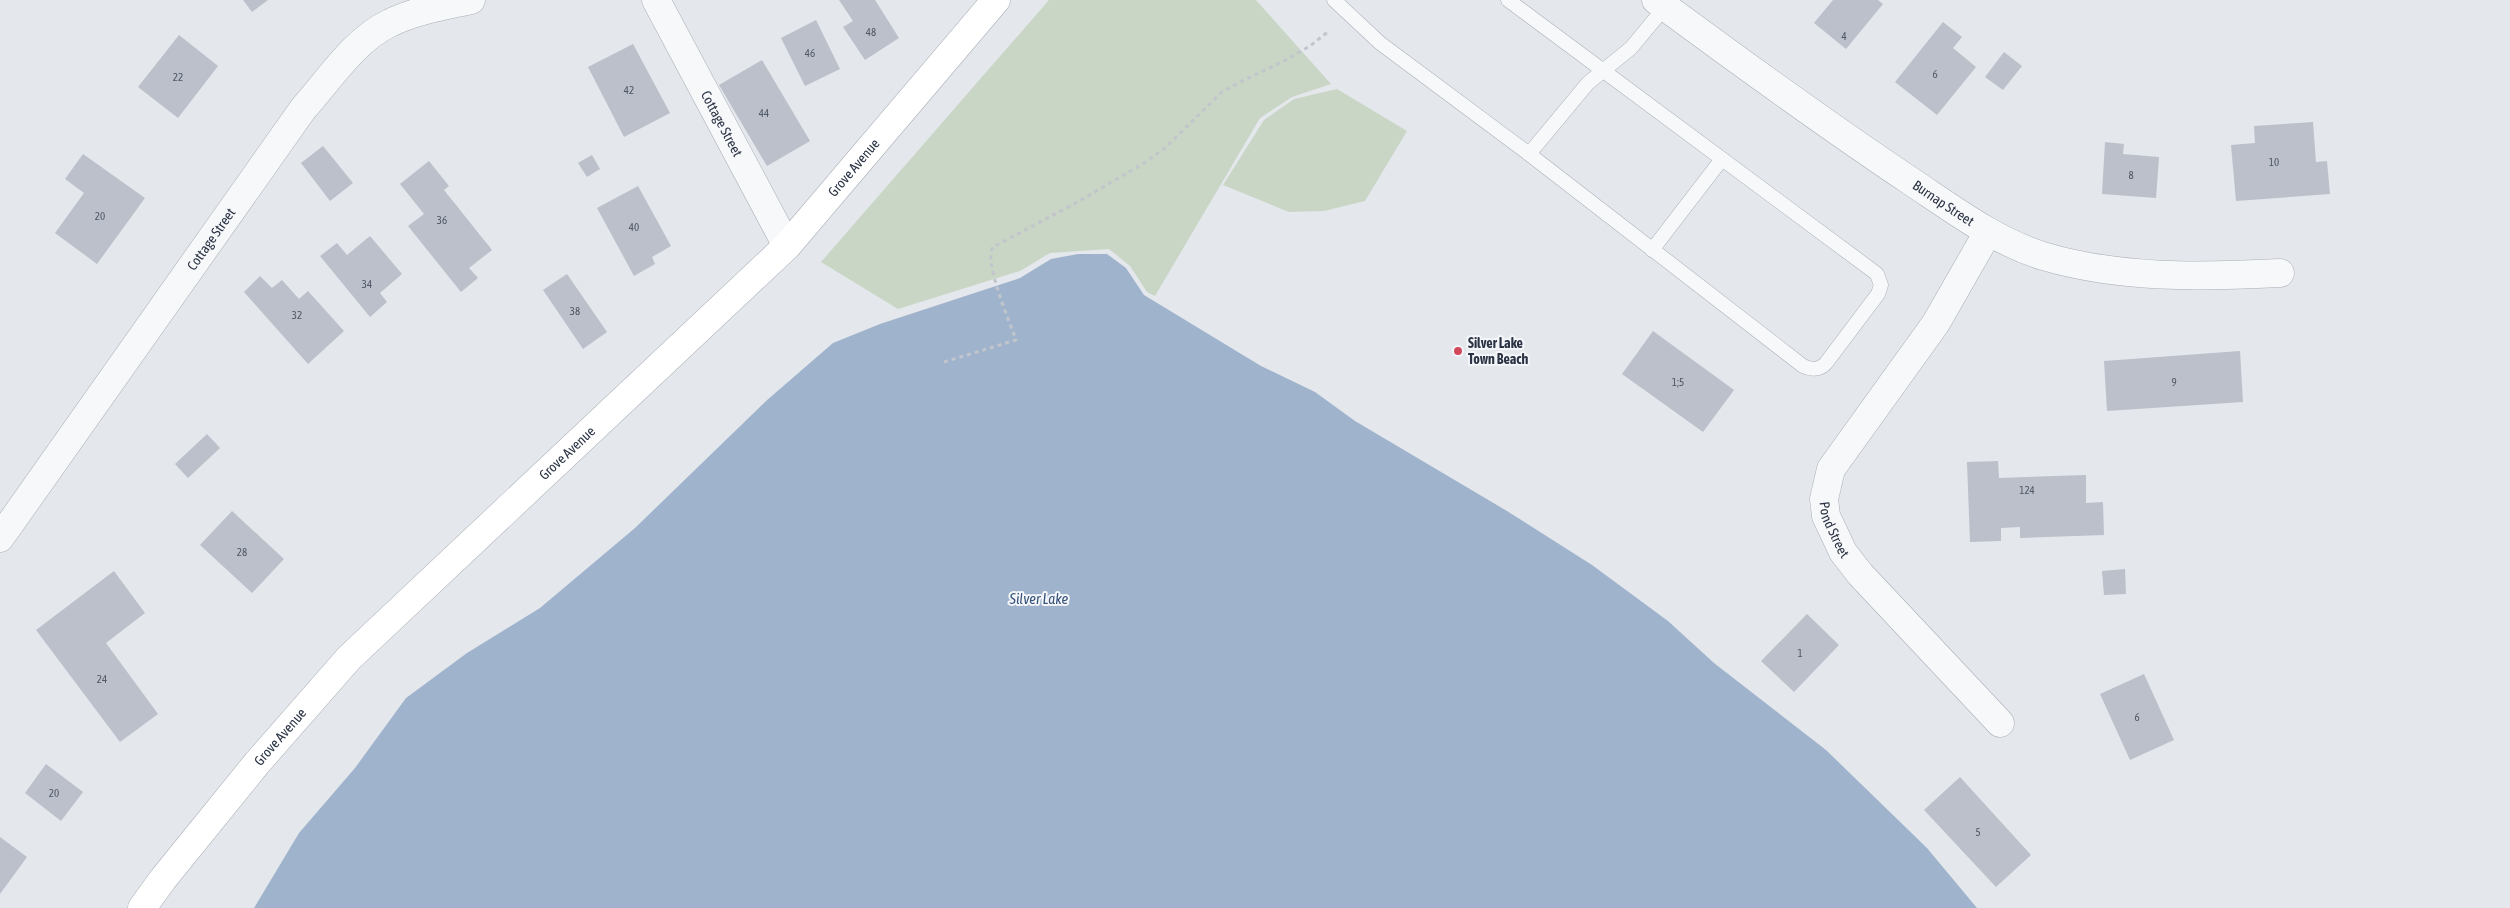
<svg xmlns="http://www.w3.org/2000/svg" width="2510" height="908" font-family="'Asap Condensed',sans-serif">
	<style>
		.green { fill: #c9d6c5 }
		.water { fill: #9fb4cc }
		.building { fill: #bbc0ca }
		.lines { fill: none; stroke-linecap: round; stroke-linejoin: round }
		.lane-casing { stroke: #a9aeb7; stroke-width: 15 }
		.street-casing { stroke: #a9aeb7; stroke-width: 29 }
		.secondary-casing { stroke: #a9aeb7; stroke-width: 29 }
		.path { stroke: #c2c5cb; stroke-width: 3; stroke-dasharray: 4 4; stroke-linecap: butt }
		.lane { stroke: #f7f8fa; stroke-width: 14 }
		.street { stroke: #f7f8fa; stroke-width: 28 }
		.secondary { stroke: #fff; stroke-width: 28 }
		.poi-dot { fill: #d1495b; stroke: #f4f6f9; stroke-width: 2 }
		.labels { text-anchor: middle; stroke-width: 4; stroke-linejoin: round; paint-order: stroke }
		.number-label { font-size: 11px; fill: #4f5766 }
		.street-label { font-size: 14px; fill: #2b3445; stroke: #f4f6f9 }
		.poi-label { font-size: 14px; font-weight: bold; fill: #2b3445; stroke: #f4f6f9; text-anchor: start }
		.water-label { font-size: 15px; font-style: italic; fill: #34527a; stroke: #f4f6f9 }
	</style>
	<rect width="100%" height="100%" fill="#e4e7ec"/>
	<g class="green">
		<path d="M1049,0h207l75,84 -39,13 -32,21 -105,178 -8,-4 -17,-26 -21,-17 -59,4 -30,18 -122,38 -77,-47z"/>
		<path d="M1337,89l70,42 -42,70 -41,10 -35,1 -66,-27 41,-65 30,-21z"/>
	</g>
	<path class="water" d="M1078,254h29l19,14 18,27 117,71 54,26 40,29 152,90 85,54 76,56 46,42 112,87 101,98 50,60h-1723l45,-75 56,-65 51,-70 61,-45 73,-45 95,-80 131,-127 67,-58 47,-19 140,-46 31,-19z"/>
	<g class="building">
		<path d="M243,0h25l-16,12z"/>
		<path d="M839,0h36l24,38 -34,22 -22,-33 10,-6z"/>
		<path d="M1833,0h45l5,4 -37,45 -32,-26z"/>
		<path d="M816,20l24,49 -35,17 -24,-48z"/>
		<path d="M1943,22l19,15 -9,11 23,19 -39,48 -42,-33z"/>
		<path d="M179,35l39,31 -40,52 -40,-31z"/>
		<path d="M633,44l37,69 -46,24 -36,-70z"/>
		<path d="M2004,52l18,14 -19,24 -18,-13z"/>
		<path d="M762,60l48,81 -43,25 -48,-81z"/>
		<path d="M2313,122l3,40 11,-1 3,33 -94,7 -5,-56 24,-2 -1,-17z"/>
		<path d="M2105,142l19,2 -1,10 36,3 -3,41 -54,-4z"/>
		<path d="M323,146l30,37 -23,18 -29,-38z"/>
		<path d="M83,154l62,44 -48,66 -42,-31 29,-40 -19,-14z"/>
		<path d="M592,155l8,14 -13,8 -9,-14z"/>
		<path d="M429,161l20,25 -5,4 48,60 -23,18 9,10 -17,14 -53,-66 16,-12 -24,-30z"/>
		<path d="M638,186l33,60 -19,11 3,7 -21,12 -37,-68z"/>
		<path d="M370,236l32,38 -22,19 7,9 -17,15 -50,-61 17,-13 10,12z"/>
		<path d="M567,274l40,58 -24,17 -40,-59z"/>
		<path d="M260,276l12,12 10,-8 17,19 9,-8 36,40 -36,33 -64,-72z"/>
		<path d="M1653,331l81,59 -31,42 -81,-58z"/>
		<path d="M2240,351l3,51 -136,9 -3,-50z"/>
		<path d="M207,434l13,14 -32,30 -13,-14z"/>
		<path d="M1998,461l1,17 87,-3v28l17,-1 1,33 -84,3v-11l-19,1v13l-31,1 -3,-80z"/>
		<path d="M232,511l52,48 -32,34 -52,-48z"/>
		<path d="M2125,569l1,25 -22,1 -2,-24z"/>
		<path d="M114,571l31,42 -39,30 52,71 -38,28 -84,-112z"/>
		<path d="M1807,614l32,31 -45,47 -33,-31z"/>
		<path d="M2144,674l30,66 -44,20 -30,-66z"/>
		<path d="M46,764l37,28 -22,29 -36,-28z"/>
		<path d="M1960,777l71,78 -35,32 -72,-77z"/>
		<path d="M0,837l27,20 -27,37z"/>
	</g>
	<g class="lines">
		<g class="lane-casing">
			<g id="lane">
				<path d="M1334,0l46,43 149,111"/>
				<path d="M1508,0l369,274 4,11 -3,9 -52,69c-6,7 -15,7 -23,3l-274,-212 59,-71 43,-35 34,-41"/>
				<path d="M1652,250l70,-91"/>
			</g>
		</g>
		<g class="street-casing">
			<g id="street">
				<path id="s1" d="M656,0l131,246"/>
				<path id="s2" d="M1656,0c84,62 169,124 256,182 42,28 83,59 131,74 77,23 158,21 237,17"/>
				<path id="s3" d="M1988,232l-52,91 -105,146 -7,30 2,17 17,36 17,22 140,149"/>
				<path id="s4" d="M0,538l303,-429c26,-29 51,-69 87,-86 24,-12 54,-17 81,-23"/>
			</g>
		</g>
		<g class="secondary-casing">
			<g id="secondary">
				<path id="s5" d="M142,908l21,-29 94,-116 92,-105 438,-412 209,-246"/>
			</g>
		</g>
		<path class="path" d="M944,362l72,-22c-6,-17 -33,-80 -23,-93l81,-43 72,-42 20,-15 56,-55 20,-11 42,-20 26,-15 19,-15"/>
		<use href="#lane" class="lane"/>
		<use href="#street" class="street"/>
		<use href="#secondary" class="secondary"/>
	</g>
	<circle class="poi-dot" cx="1458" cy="351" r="5"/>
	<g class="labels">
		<g class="number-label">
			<text x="871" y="36">48</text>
			<text x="1844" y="40">4</text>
			<text x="810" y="57">46</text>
			<text x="1935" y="78">6</text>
			<text x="178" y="81">22</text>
			<text x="629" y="94">42</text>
			<text x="764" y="117">44</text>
			<text x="2274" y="166">10</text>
			<text x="2131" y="179">8</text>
			<text x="100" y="220">20</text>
			<text x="442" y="224">36</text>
			<text x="634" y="231">40</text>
			<text x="367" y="288">34</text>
			<text x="575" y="315">38</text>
			<text x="297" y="319">32</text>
			<text x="1678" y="386">1;5</text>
			<text x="2174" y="386">9</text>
			<text x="2027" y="494">124</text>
			<text x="242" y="556">28</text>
			<text x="1800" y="657">1</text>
			<text x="102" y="683">24</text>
			<text x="2137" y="721">6</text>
			<text x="54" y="797">20</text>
			<text x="1978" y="836">5</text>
		</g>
		<g class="street-label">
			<text dy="5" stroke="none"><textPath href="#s1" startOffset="140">Cottage Street</textPath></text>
			<text dy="5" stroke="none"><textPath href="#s5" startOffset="1029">Grove Avenue</textPath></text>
			<text dy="5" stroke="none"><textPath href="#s2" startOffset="352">Burnap Street</textPath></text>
			<text dy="5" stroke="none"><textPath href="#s4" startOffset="366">Cottage Street</textPath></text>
			<text dy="5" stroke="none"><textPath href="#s5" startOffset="624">Grove Avenue</textPath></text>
			<text dy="5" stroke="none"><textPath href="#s3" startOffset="348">Pond Street</textPath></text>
			<text dy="5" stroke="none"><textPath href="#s5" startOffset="220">Grove Avenue</textPath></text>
		</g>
		<g class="poi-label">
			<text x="1468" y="348">Silver Lake<tspan x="1468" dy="16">Town Beach</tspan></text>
		</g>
		<g class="water-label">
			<text x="1039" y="604">Silver Lake</text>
		</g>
	</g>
</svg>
